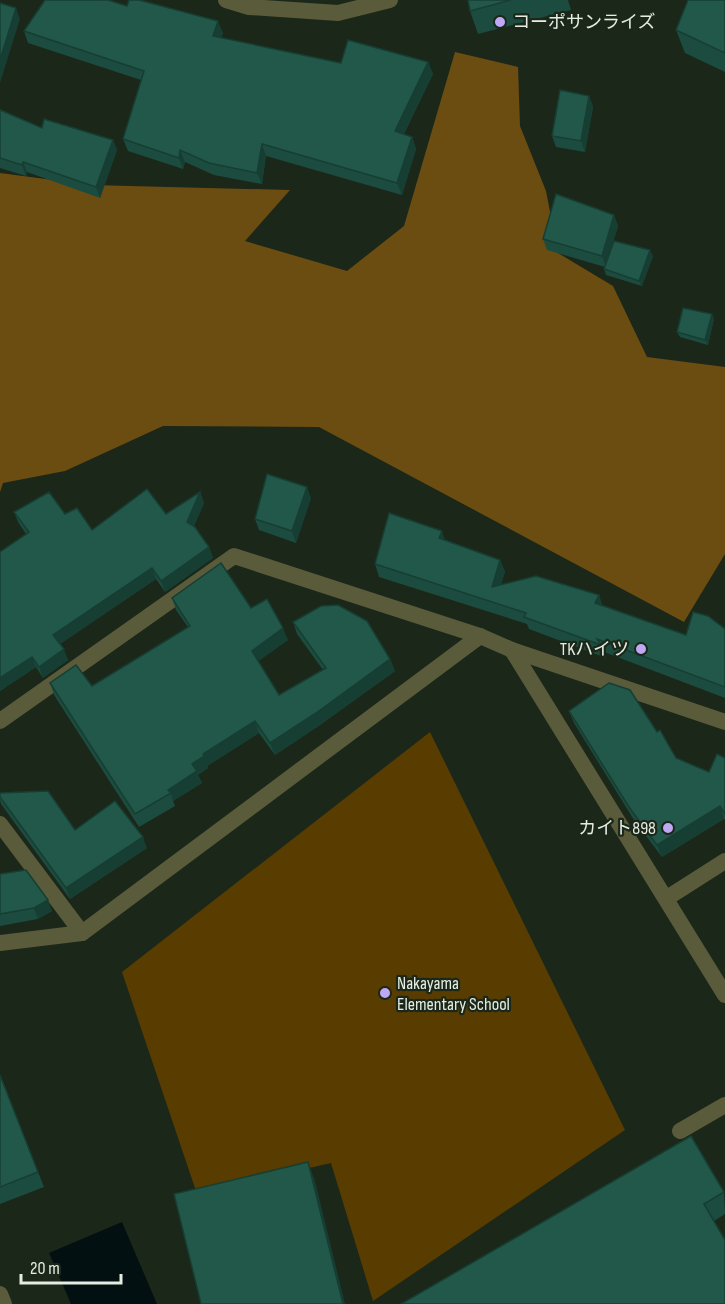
<svg xmlns="http://www.w3.org/2000/svg" width="725" height="1304" font-family="'Sofia Sans Condensed','Noto Sans JP',sans-serif">
	<style>
		.green { fill: #593d00 }
		.forest { fill: #6c4d11 }
		.water { fill: #031011 }
		.lines { fill: none; stroke-linecap: round; stroke-linejoin: round }
		.service { stroke: #595b3b; stroke-width: 16 }
		.minor { stroke: #595b3b; stroke-width: 16 }
		.wall { fill: #1c4c3f }
		.shaded-wall { fill: #173e33 }
		.building { fill: #215849; stroke: #173e33; stroke-width: 1.5 }
		.poi-dot { fill: #bfa8f4; stroke: #1b2719; stroke-width: 2 }
		.labels { text-anchor: middle; stroke-width: 4.5; stroke-linejoin: round; paint-order: stroke }
		.poi-label { font-size: 18px; fill: #e5ede3; stroke: #1b2719; text-anchor: start }
	</style>
	<rect width="100%" height="100%" fill="#1b2719"/>
	<path class="green" d="M430,732l195,398 -252,171 -42,-138 -134,31 -75,-222z"/>
	<path class="forest" d="M455,52l63,15 2,59 26,65 12,62 55,33 34,71 78,10v187l-41,68 -365,-195 -156,-1 -98,45 -62,12 -3,9v-319l91,12 199,5 -45,51 102,30 57,-45z"/>
	<path class="water" d="M122,1222l35,82h-86l-22,-51z"/>
	<g class="lines">
		<path class="service" d="M680,1131l45,-26"/>
		<g class="minor">
			<path d="M226,0l23,7 89,6 52,-13"/>
			<path d="M512,650l213,345"/>
			<path d="M0,721l234,-165 246,80 32,14 213,72"/>
			<path d="M0,824l82,109"/>
			<path d="M667,898l58,-37"/>
			<path d="M0,943l82,-10 398,-297"/>
			<path d="M0,1294l4,10"/>
		</g>
	</g>
	<g class="wall">
		<path d="M468,0h100l3,10 -93,24 -8,-23z"/>
		<path d="M725,0v72l-40,-19 -9,-23z"/>
		<path d="M127,6l96,27 -2,5 120,25 87,-1 5,12 -29,60 8,3 4,12 -14,46 -136,-39 -4,28 -48,-9 -29,-13 -2,7 -55,-18 -5,-12 18,-59 -113,-37 -4,-12z"/>
		<path d="M589,96l4,11 -8,45 -29,-5 -4,-11z"/>
		<path d="M0,109l42,19 71,12 4,10 -17,48 -73,-26 -1,4 -26,-8z"/>
		<path d="M614,215l4,11 -8,26 43,4 -11,30 -36,-11 -2,-6 1,-2 -58,-17 -4,-11z"/>
		<path d="M714,319l-6,26 -28,-8 -3,-5z"/>
		<path d="M200,492l4,11 -10,23 15,21 4,11 -48,34 -9,-13 -96,65 8,16 -25,18 -7,-11 -36,24 26,-157 -8,-12 -4,-10 51,2 27,16 74,-16z"/>
		<path d="M311,498l-15,45 -37,-13 -4,-11z"/>
		<path d="M445,540l55,20 5,12 -4,12 98,11 3,10 84,30 39,-6v69l-121,-46 2,6 -77,-29 -2,-5 -148,-47 -4,-13z"/>
		<path d="M172,598l79,10 37,32 -30,21 21,34 44,-25 -26,-36 -4,-12 97,37 5,12 -75,54 -45,30 -16,-22 -52,33 1,2 -10,7 4,8 -29,18 2,5 -36,21 -85,-132 -4,-12 42,3 96,-59 -12,-17z"/>
		<path d="M569,711l88,21 19,26 33,14 16,-14v62l-1,-1 -62,38 -28,-37 -60,-97z"/>
		<path d="M0,793l75,37 72,18 -77,51 -69,-95 -1,-4z"/>
		<path d="M0,874l52,37 -14,8 -38,7z"/>
		<path d="M0,1075l44,112 -44,17z"/>
		<path d="M724,1192l1,22 -11,7 -313,83z"/>
	</g>
	<g class="shaded-wall">
		<path d="M16,8l4,11 -20,64v-23z"/>
		<path d="M218,21l5,12 -6,15 -4,-12z"/>
		<path d="M428,62l5,12 -34,69 -4,-12z"/>
		<path d="M589,96l4,11 -8,45 -4,-11z"/>
		<path d="M412,137l4,12 -14,46 -5,-12z"/>
		<path d="M113,140l4,10 -17,48 -4,-11z"/>
		<path d="M262,144l4,12 -4,28 -5,-11z"/>
		<path d="M180,150l5,12 -2,7 -4,-11z"/>
		<path d="M23,162l4,10 -1,4 -4,-11z"/>
		<path d="M614,215l4,11 -12,41 -4,-11z"/>
		<path d="M650,250l3,6 -11,30 -3,-5z"/>
		<path d="M712,314l2,5 -6,26 -3,-5z"/>
		<path d="M307,487l4,11 -15,45 -4,-12z"/>
		<path d="M200,492l4,11 -13,30 -4,-11z"/>
		<path d="M442,531l4,13 -7,-6z"/>
		<path d="M209,547l4,11 -48,34 -4,-11z"/>
		<path d="M500,560l5,12 -8,27 -5,-12z"/>
		<path d="M152,568l4,11 -99,67 -4,-11z"/>
		<path d="M599,595l4,12 -8,-4z"/>
		<path d="M283,628l5,12 -32,23 -4,-12z"/>
		<path d="M64,649l4,11 -25,18 -4,-11z"/>
		<path d="M32,657l4,10 -36,24v-13z"/>
		<path d="M390,659l5,12 -75,54 -45,30 -5,-12z"/>
		<path d="M255,721l4,12 -52,33 1,2 -10,7 4,8 -29,18 -2,-8 -3,-3 24,-26 11,-10z"/>
		<path d="M720,806l4,13 -62,38 -5,-12z"/>
		<path d="M143,837l4,11 -77,51 -4,-11z"/>
		<path d="M48,900l4,11 -14,8 -4,-11z"/>
		<path d="M308,1162l7,19 30,123h-2z"/>
	</g>
	<g class="building">
		<path d="M45,0h63l19,6 2,-6h10l79,21 -5,15 128,27 7,-23 80,22 -33,69 17,6 -15,46 -135,-39 -5,29 -48,-10 -29,-13 -1,8 -56,-19 21,-68 -120,-40z"/>
		<path d="M468,0h43l-41,11z"/>
		<path d="M688,0h37v53l-49,-23z"/>
		<path d="M0,3l16,5 -16,52z"/>
		<path d="M560,90l29,6 -8,45 -29,-5z"/>
		<path d="M0,110l42,18 2,-9 69,21 -17,47 -73,-25 -1,3 -22,-7z"/>
		<path d="M556,194l58,21 -12,41 -59,-17z"/>
		<path d="M614,241l36,9 -11,31 -35,-12z"/>
		<path d="M683,308l29,6 -7,26 -28,-8z"/>
		<path d="M267,474l40,13 -15,44 -37,-12z"/>
		<path d="M147,489l19,25 34,-22 -13,30 8,5 14,20 -48,34 -9,-13 -99,67 11,14 -25,18 -7,-10 -32,21v-126l29,-20 -15,-20 35,-20 16,22 12,-6 15,22z"/>
		<path d="M389,513l53,18 -3,7 61,22 -8,27 44,-11 63,19 -4,8 91,32 7,-23 15,4 17,13v58l-128,-48 4,6 -77,-28 2,-4 -151,-49z"/>
		<path d="M221,563l30,45 16,-9 16,29 -31,23 27,44 47,-27 -33,-46 28,-16 17,-1 29,16 23,38 -74,54 -46,30 -15,-22 -52,33 1,2 -12,8 5,7 -29,19 3,3 -36,21 -85,-131 26,-18 16,21 98,-60 -18,-28z"/>
		<path d="M609,683l21,7 27,42 3,-2 16,28 33,14 8,-18 8,4v56l-5,-8 -63,39 -28,-38 -60,-96z"/>
		<path d="M48,791l27,39 40,-29 28,36 -77,51 -66,-91v-4z"/>
		<path d="M26,870l22,30 -14,8 -34,6v-40z"/>
		<path d="M0,1075l38,97 -38,15z"/>
		<path d="M691,1136l33,56 -20,12 21,36v64h-324z"/>
		<path d="M308,1162l35,142h-142l-27,-110z"/>
	</g>
	<g class="poi-dot">
		<circle cx="500" cy="22" r="6"/>
		<circle cx="641" cy="649" r="6"/>
		<circle cx="668" cy="828" r="6"/>
		<circle cx="385" cy="993" r="6"/>
	</g>
	<g class="labels">
		<g class="poi-label">
			<text x="512" y="28">コーポサンライズ</text>
			<text x="629" y="655" text-anchor="end">TKハイツ</text>
			<text x="656" y="834" text-anchor="end">カイト898</text>
			<text x="397" y="989">Nakayama<tspan x="397" dy="21">Elementary School</tspan></text>
		</g>
	</g>
	<path d="M21 1274v9h100v-9" fill="none" stroke="#e5ede3" stroke-width="3"/>
	<text x="30" y="1274" font-size="18" fill="#e5ede3" stroke="#1b2719" stroke-width="4.5" paint-order="stroke">20 m</text>
</svg>
